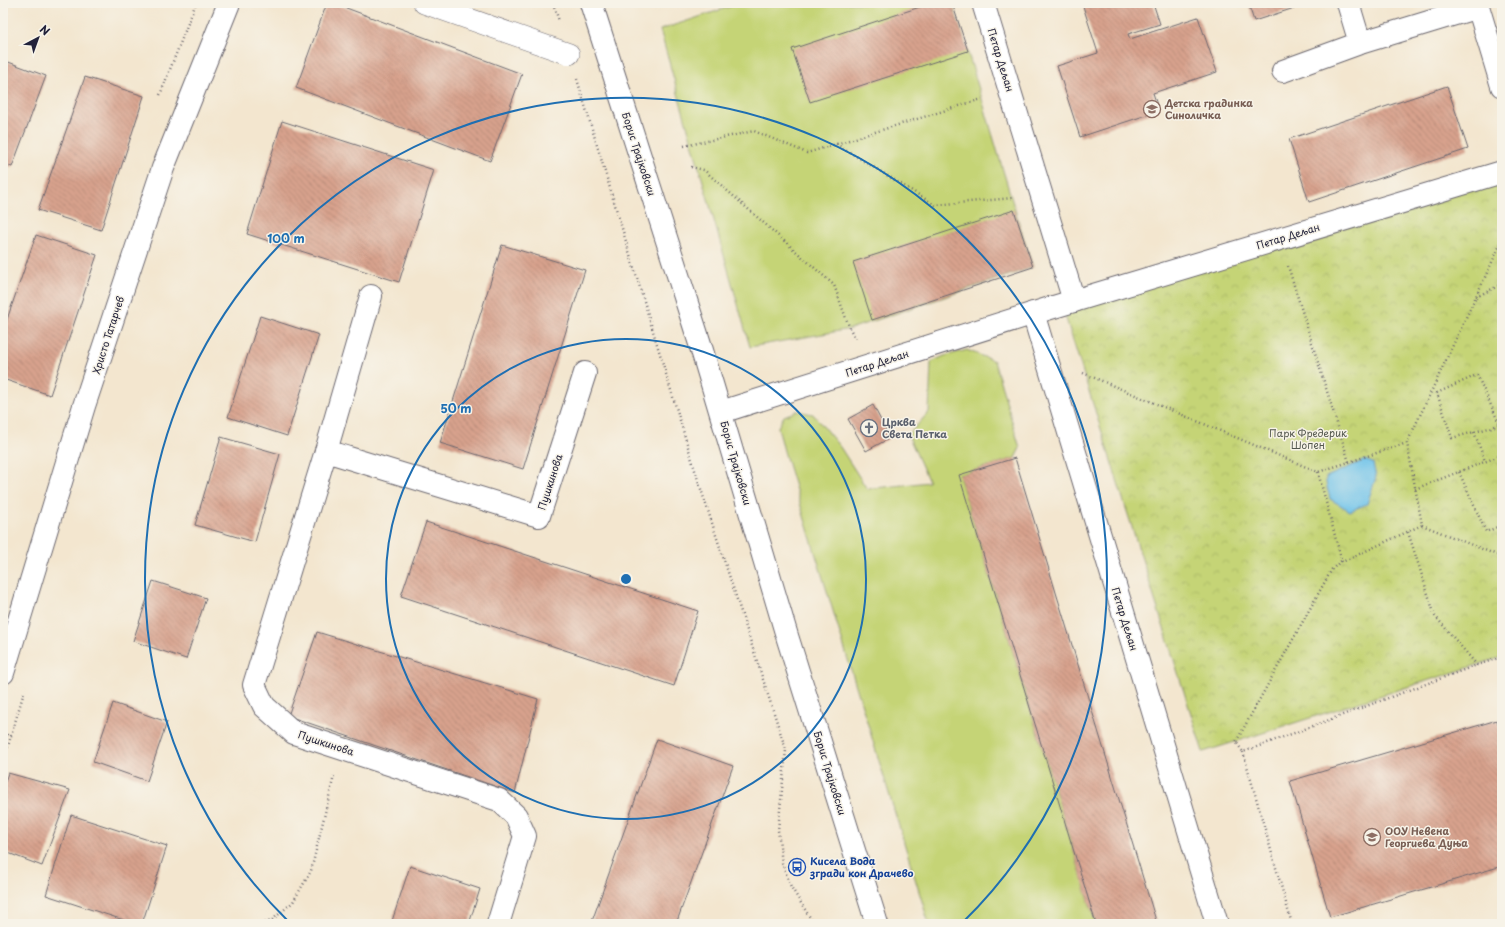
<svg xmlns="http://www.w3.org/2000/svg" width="1505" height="927" font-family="'Playpen Sans',sans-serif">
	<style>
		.green { fill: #c5d476; stroke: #747b58 }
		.park { fill: url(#park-crowns); stroke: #747b58 }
		.water { fill: #6dc2ea; stroke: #487292 }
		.building { fill: url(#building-back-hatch) }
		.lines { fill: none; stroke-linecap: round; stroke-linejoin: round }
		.pedestrian-casing { stroke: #6b676f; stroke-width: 22 }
		.minor-casing { stroke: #6b676f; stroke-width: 24 }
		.tertiary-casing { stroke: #6b676f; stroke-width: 24 }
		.path { stroke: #6b676f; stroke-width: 2.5; stroke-dasharray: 1 3; stroke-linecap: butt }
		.pedestrian { stroke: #fff; stroke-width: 21 }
		.minor { stroke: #fff; stroke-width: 22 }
		.tertiary { stroke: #fff; stroke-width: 22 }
		.ring { fill: none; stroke: #1f6fb2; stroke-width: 2 }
		.labels { text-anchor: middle; stroke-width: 3; stroke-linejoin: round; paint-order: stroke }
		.street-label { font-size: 10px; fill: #22223b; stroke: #f7f3e8 }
		.education-label { font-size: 10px; font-weight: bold; fill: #785e54; stroke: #f7f3e8; text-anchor: start }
		.worship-label { font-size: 10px; font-weight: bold; fill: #5b616d; stroke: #f7f3e8; text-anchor: start }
		.park-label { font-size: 10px; fill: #53574d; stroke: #f7f3e8 }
		.transit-label { font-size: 10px; font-weight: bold; fill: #164399; stroke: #f7f3e8; text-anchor: start }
		.centre { fill: #1f6fb2; stroke: #f7f3e8; stroke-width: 2 }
		.ring-label { font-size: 12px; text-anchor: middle; font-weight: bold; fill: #1f6fb2; stroke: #f7f3e8; stroke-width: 3; stroke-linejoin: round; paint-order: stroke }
	</style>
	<defs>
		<pattern id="park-crowns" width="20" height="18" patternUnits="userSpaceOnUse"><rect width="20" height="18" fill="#c5d476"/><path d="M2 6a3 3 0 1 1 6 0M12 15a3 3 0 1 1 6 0" fill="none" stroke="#a9b667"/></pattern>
		<pattern id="building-back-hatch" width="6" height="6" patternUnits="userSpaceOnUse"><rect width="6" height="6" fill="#d8a28d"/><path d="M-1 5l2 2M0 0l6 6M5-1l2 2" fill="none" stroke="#af8474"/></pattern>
	</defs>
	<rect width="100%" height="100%" fill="#f7f3e8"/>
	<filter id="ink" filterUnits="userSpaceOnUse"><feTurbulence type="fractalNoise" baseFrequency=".025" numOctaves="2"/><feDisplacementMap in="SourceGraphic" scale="8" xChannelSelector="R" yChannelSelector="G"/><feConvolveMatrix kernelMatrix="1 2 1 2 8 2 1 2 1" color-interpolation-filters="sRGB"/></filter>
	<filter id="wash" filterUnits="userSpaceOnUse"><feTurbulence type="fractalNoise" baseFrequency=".012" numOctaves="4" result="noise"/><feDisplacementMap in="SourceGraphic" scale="16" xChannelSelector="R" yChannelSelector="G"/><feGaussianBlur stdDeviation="0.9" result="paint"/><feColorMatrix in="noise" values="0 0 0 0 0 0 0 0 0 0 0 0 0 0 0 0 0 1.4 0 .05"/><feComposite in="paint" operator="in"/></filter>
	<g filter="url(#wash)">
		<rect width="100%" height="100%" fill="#f3e6cf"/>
		<g class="green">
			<path d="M741,3h211c29,87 52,176 81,264l-183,62 -100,18 -90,-317z"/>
			<path d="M967,350l27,11 26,87 -5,10 -56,17 137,449h-167l-145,-473 -6,-24 6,-11 13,-5 16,3 27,33 27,42 62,-7 -21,-47 21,-23 2,-50 13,-6z"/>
		</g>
		<path class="park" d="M1502,178v479l-299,95 -140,-443z"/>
		<path class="water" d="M1365,460l8,3 3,14 -9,27 -17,7 -20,-12 -4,-16v-6z"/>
		<g id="blocks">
			<g class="building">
				<path d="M327,3h6l189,71 -32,87 -194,-73z"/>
				<path d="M932,3h20l16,48 -158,51 -18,-53z"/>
				<path d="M1082,3h71l7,21 -32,10 2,5 68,-22 19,55 -64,21 6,18 -79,26 -23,-71 41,-13z"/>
				<path d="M1248,3h62l-56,18z"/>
				<path d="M3,60l43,16 -34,91 -9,-3z"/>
				<path d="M85,77l59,19 -43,134 -63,-20z"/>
				<path d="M1447,86l21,63 -159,53 -20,-63z"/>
				<path d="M282,121l152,49 -35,112 -152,-48z"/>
				<path d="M1014,210l19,57 -161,53 -19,-58z"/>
				<path d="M36,235l61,20 -47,140 -47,-16v-48z"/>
				<path d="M502,245l83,25 -62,199 -83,-26z"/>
				<path d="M260,316l59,19 -32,101 -59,-19z"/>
				<path d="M873,405l17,33 -24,13 -18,-32z"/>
				<path d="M221,437l59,17 -25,88 -60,-17z"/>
				<path d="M1015,458l142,466h-61l-137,-449z"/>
				<path d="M426,522l272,89 -24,75 -273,-90z"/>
				<path d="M153,581l53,17 -20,61 -53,-18z"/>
				<path d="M317,632l221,67 -23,94 -227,-77z"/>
				<path d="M113,703l54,19 -20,59 -54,-19z"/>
				<path d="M1497,720l5,16v130l-172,51 -40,-136z"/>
				<path d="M657,739l76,27 -57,158h-85z"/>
				<path d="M8,773l62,17 -28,76 -39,-15v-64z"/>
				<path d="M71,815l96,31 -25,78h-6l-90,-29z"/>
				<path d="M410,866l70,23 -11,35h-78z"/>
			</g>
		</g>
	</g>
	<g filter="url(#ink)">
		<use href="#blocks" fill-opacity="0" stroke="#6b676f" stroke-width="1"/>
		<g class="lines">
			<g class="pedestrian-casing">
				<path id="pedestrian" d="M424,3l145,51"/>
			</g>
			<g class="minor-casing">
				<g id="minor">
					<path d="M983,3l91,298"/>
					<path d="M1348,3l12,40 118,-36"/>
					<path d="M1477,3l25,83"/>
					<path d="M1283,71l77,-28"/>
					<path d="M371,296l-45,155 -72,234 10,21 30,27 205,67 17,16 9,20 -27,88"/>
					<path d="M1033,313l184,611"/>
					<path d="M721,412l326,-103 455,-137"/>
					<path d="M326,451l213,65 46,-143"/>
					<path d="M3,673l81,-267 79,-238 66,-165"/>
				</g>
			</g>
			<g class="tertiary-casing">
				<path id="tertiary" d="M591,3l110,344 86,289 90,288"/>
			</g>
			<g class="path">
				<path d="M553,3l6,18"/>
				<path d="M577,79l121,401 88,270 -8,80 4,33 9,24 23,37"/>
				<path d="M160,95l36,-92"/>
				<path d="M836,144l99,61 78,-7"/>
				<path d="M684,146l70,-15 53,22 175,-54"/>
				<path d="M691,167l13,3 130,115 16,44 7,12"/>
				<path d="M1476,297l26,-13"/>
				<path d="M1083,373l235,99 31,-10 -61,-196"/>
				<path d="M1477,375l23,50 -48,13 -15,-45z"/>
				<path d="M1474,432l11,29"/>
				<path d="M1349,462l58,-19 95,-202"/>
				<path d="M1318,472l24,90 80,-37 -15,-82"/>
				<path d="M1459,472l27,60 16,-7"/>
				<path d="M1415,489l87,-34"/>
				<path d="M1422,525l80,32"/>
				<path d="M1408,532l27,84 42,49 25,-8"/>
				<path d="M1341,561l-9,8 -96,173 7,10 234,-87"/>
				<path d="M3,734l8,2"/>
				<path d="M1243,752l49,172"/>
				<path d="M3,763l21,-71"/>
				<path d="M261,924l10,-3 22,-19 18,-31 23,-95"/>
			</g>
			<use href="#pedestrian" class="pedestrian"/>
			<use href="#minor" class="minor"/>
			<use href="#tertiary" class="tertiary"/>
		</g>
	</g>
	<g class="ring">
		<circle cx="626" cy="579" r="240"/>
		<path d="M289 922A481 481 0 1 1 963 922"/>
	</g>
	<defs>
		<g id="school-ring" transform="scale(0.9)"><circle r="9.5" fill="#f7f3e8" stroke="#8d6e63" stroke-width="1.5"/><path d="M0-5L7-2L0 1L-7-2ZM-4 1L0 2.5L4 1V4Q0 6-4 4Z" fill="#8d6e63"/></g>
		<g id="church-ring" transform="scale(0.9)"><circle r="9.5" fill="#f7f3e8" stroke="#6b7280" stroke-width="1.5"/><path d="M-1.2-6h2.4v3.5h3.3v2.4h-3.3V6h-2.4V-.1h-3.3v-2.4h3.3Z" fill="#6b7280"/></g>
		<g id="bus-ring" transform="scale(0.9)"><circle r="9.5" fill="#f7f3e8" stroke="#1a4fb4" stroke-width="1.5"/><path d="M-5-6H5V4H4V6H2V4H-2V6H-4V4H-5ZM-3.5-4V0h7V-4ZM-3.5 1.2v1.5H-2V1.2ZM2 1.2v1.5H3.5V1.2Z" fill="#1a4fb4"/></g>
	</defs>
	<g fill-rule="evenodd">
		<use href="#school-ring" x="1152" y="109"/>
		<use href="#church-ring" x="869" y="428"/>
		<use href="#school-ring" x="1372" y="837"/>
		<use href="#bus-ring" x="797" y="867"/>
	</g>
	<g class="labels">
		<g class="street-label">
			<text transform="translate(1001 60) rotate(73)" y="4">Петар Дељан</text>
			<text transform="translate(639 154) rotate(72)" y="4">Борис Трајковски</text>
			<text transform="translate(1288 236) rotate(-17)" y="4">Петар Дељан</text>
			<text transform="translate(108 335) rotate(-72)" y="4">Христо Татарчев</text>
			<text transform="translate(877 363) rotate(-18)" y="4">Петар Дељан</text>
			<text transform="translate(736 463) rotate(74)" y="4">Борис Трајковски</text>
			<text transform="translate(550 482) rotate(-72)" y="4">Пушкинова</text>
			<text transform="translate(1125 619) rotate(73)" y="4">Петар Дељан</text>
			<text transform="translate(326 743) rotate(18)" y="4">Пушкинова</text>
			<text transform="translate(830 773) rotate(73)" y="4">Борис Трајковски</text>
		</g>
		<g class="education-label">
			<text x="1165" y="107">Детска градинка<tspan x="1165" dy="12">Синоличка</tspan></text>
			<text x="1385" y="835">ООУ Невена<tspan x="1385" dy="12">Георгиева Дуња</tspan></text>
		</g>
		<g class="worship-label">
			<text x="882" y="426">Црква<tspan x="882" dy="12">Света Петка</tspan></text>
		</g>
		<g class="park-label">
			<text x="1308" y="437">Парк Фредерик<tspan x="1308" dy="12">Шопен</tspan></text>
		</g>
		<g class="transit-label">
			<text x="810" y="865">Кисела Вода<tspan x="810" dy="12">згради кон Драчево</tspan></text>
		</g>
	</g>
	<circle cx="626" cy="579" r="6" class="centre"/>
	<g class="ring-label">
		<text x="286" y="243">100 m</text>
		<text x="456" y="413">50 m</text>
	</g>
	<rect width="1505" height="927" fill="none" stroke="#f7f3e8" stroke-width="16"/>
	<g transform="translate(38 38) rotate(41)" stroke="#f7f3e8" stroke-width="3" paint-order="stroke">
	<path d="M0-3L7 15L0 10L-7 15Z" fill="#22223b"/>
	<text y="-6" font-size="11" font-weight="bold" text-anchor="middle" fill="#22223b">N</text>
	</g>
</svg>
